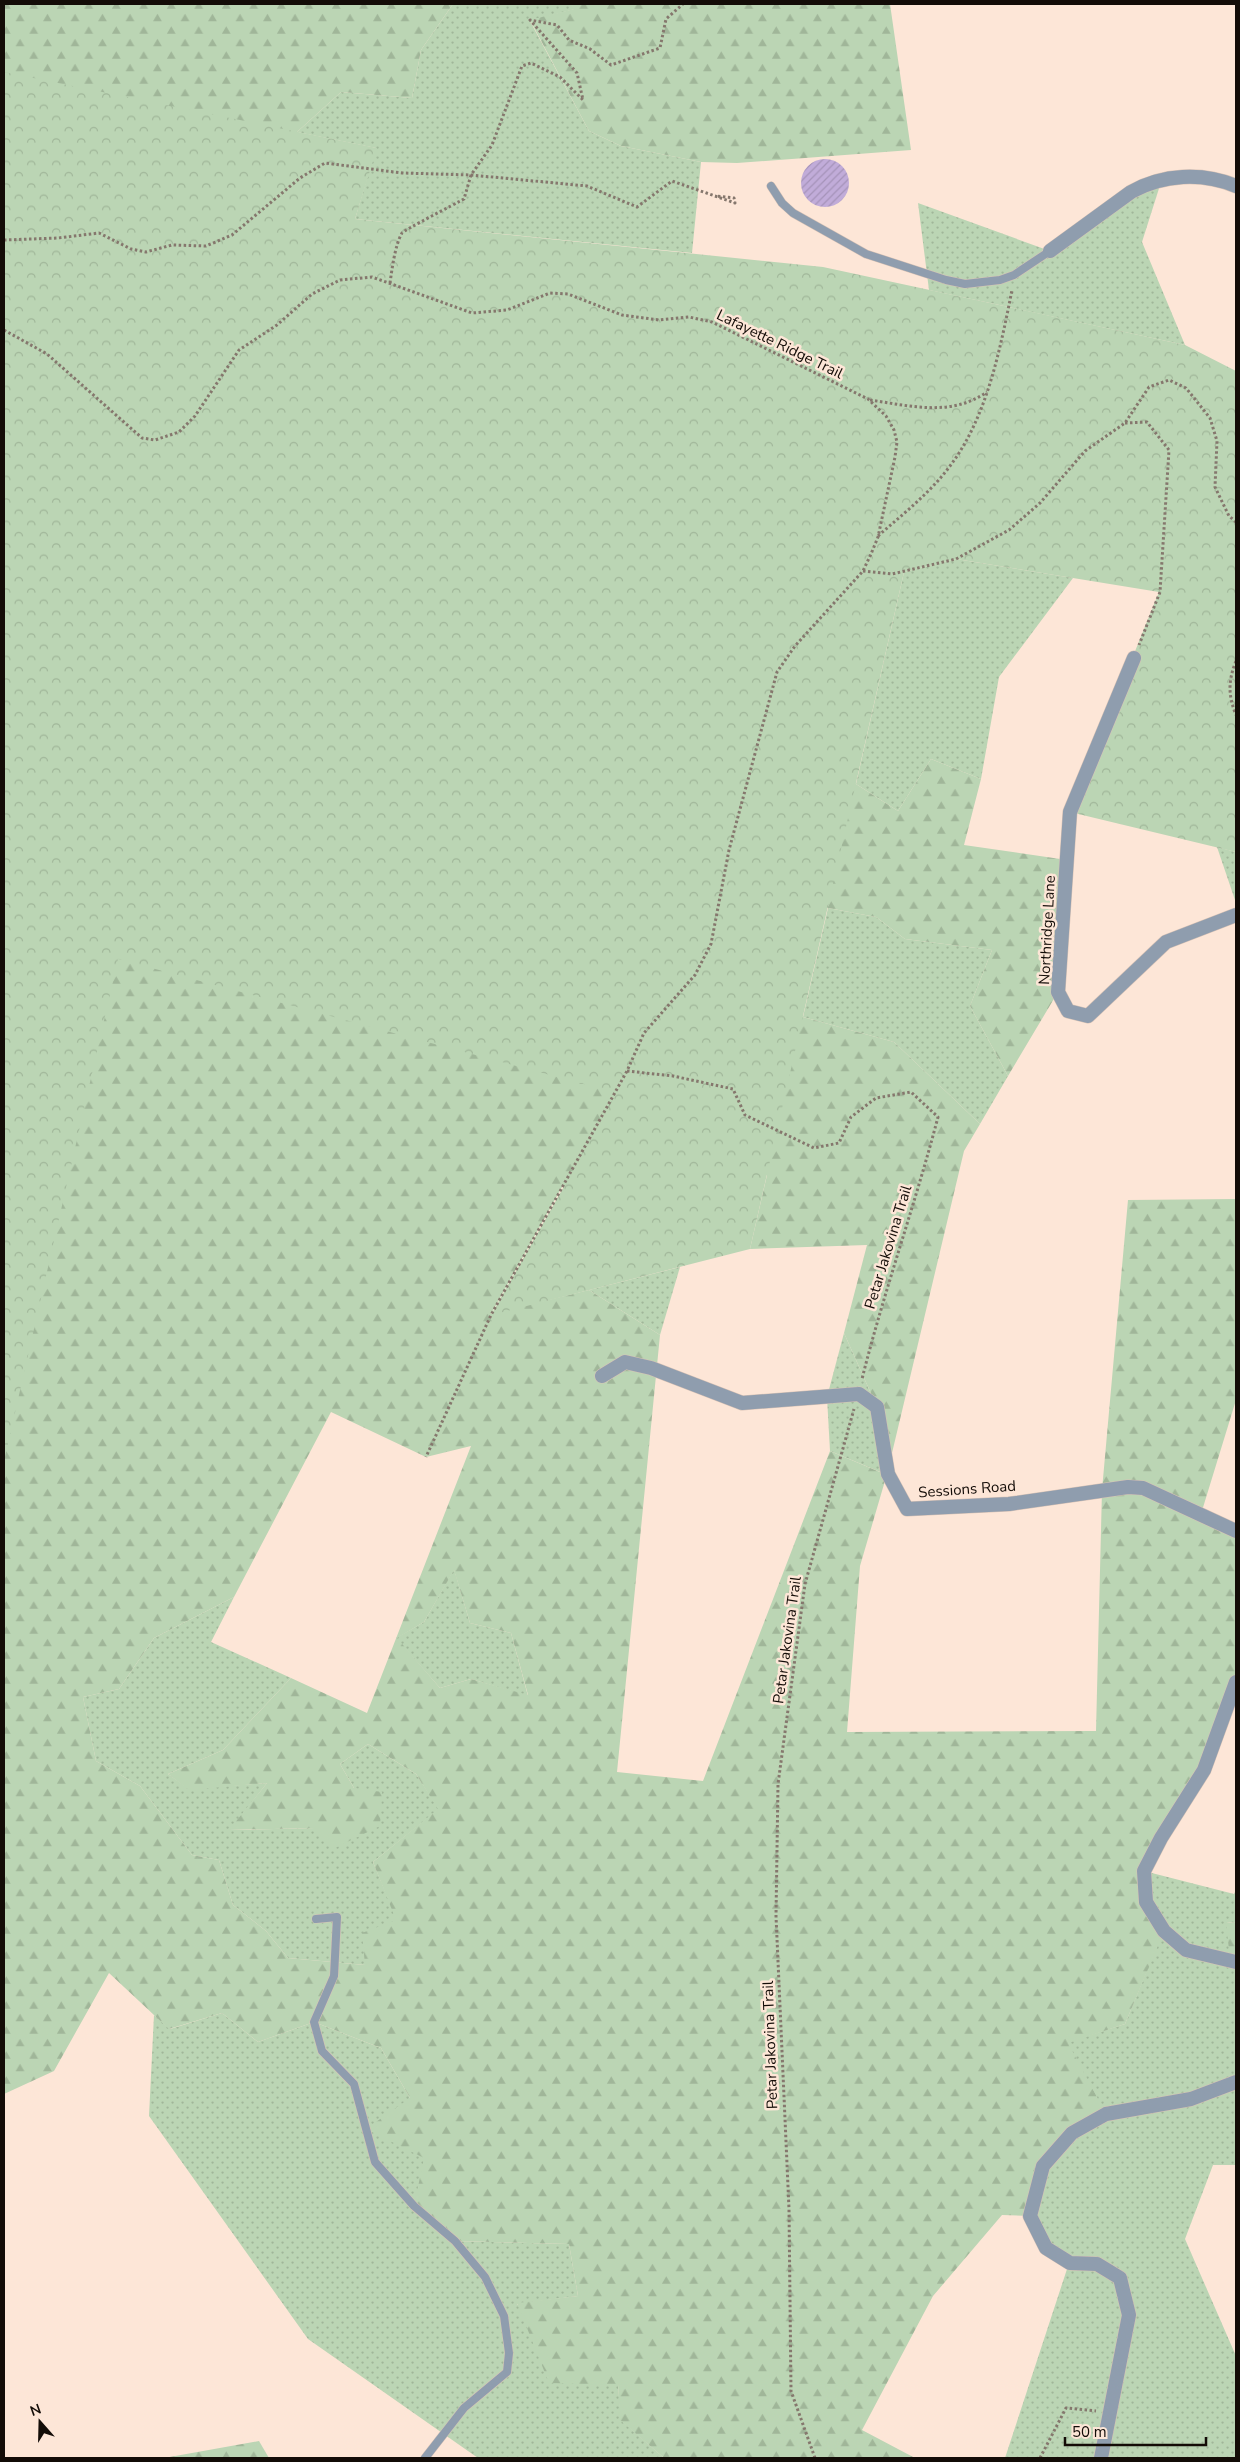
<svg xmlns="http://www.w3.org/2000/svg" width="1240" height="2462" font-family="'Nunito Sans',sans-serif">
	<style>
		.grass { fill: url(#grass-dots) }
		.forest { fill: url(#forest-firs); fill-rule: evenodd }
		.park { fill: url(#park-crowns) }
		.building { fill: url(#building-hatch) }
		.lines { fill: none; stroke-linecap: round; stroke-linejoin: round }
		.service-casing { stroke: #d8c3b6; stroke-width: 9 }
		.minor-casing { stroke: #d8c3b6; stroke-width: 15 }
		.path { stroke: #85776d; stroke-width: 3; stroke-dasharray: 2.5 2.5; stroke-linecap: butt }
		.service { stroke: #8f9dae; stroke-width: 8 }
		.minor { stroke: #8f9dae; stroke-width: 14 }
		.labels { text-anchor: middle; stroke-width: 5; stroke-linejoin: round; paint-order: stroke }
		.street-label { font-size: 15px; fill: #130c07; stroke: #fde6d7 }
	</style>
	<defs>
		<pattern id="grass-dots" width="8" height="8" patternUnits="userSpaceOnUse" patternTransform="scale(1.25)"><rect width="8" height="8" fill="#bbd5b4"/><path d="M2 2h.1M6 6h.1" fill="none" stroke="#a0b699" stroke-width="1.8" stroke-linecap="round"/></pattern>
		<pattern id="forest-firs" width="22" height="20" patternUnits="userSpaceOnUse" patternTransform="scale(1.25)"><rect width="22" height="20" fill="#bbd5b4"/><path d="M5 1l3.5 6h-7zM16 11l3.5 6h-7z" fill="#a0b699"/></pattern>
		<pattern id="park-crowns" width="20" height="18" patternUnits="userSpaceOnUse" patternTransform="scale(1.25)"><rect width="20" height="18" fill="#bbd5b4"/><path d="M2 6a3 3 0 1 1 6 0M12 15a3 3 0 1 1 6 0" fill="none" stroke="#a0b699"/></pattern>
		<pattern id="building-hatch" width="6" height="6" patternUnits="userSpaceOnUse" patternTransform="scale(1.25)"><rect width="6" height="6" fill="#c1acd9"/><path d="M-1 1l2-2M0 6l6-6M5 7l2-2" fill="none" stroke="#a593b9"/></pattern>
	</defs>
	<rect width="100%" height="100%" fill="#fde6d7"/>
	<g class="grass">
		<path d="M453,4h118l4,5 -45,12 59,110 32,15 80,16 -9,91 -337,-34 21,-71 -79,-16 44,-40 71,6 9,-48z"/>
		<path d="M1162,179l-20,63 43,103 -256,-55 -11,-87 132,48z"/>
		<path d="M956,559l117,19 -74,99 -18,102 -50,-20 -33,52 -42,-27 48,-212z"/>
		<path d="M1217,847l19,5v51z"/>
		<path d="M828,908l48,9 29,22 87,11 -22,56 38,70 -28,48 -86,-82 -91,-25z"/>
		<path d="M680,1267l-20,68 -71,-45z"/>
		<path d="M844,1333l33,74 8,67 -55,-23 -3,-54z"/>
		<path d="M454,1569l16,54 41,10 17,63 -57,-17 -31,9 -44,-50 28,-16z"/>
		<path d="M234,1597l-23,45 80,36 -68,72 -55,24 21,15 78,-6 -37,47 84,-2 40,-40 -14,-24 28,-20 48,30 23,35 -66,53 24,58 -32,45 -77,-7 -22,-27 -33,-26 -14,-45 -27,-5 -52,-69 -44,-25 -13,-64 36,-8 35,-51z"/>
		<path d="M1144,1871l90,23 2,-4v33l-9,-1 9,40v203h-23l-28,74 51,117v102h-231l64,-195 -23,-15 -16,-32 38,-174 57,-18 38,-93 -17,-29z"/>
		<path d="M222,2013l36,29 56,-20 67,26 29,50 14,60 31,83 114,3 9,52 -61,8 101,81 3,35 43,38h-186l-170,-119 -159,-223 5,-101 16,14z"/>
	</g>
	<g class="forest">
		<path d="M4,4h449l-32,46 -9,48 -71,-6 -44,40 -293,24z"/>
		<path d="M571,4h319l21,146 -174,13 -36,-1 -80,-16 -32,-15 -59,-111 44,-11z"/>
		<path d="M4,628l852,156 42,27 33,-52 50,20 -17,66 103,15 -9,132 -50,84 -38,-70 22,-56 -87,-11 -29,-22 -48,-9 -99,-58 43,143 31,24 91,25 86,82 -16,27 -77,323 -27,92 -13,166 249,-1 6,-241 26,-290 108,-1v201l-35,114 35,17v151l-32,88 -60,101 2,31 18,29 -39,93 -57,19 38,71 -34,19 -28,33 -14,50 -28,-1 -69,81 -71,134 53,28h-251l-44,-38 -2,-35 -69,-2 -32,-80 61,-7 -9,-52 -114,-3 -41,-35 10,-48 -58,-29 44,-31 -29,-50 -67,-26 -56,20 -36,-29 -53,16 -60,-56 -55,98 -50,23zM767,1175l-17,74 117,-4 -23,88 33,74 10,68 -57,-24 -127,330 -86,-9 43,-437 -71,-45 -98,24 71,-127 84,10zM331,1412l95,45 45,-11 -104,267 -76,-35 -68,72 -55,24 21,16 78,-7 -38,47 85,-2 21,20 45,-22 2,-34 -28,-4 -14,-24 28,-20 48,30 22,35 -65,53 23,58 -34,13 3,32 -77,-7 -22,-27 -33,-26 -14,-45 -27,-5 -52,-69 -44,-25 -13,-64 36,-8 35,-51 80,-41zM454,1570l16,53 41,10 17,62 -57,-16 -31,9 -43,-50 27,-16z"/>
		<path d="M1226,1922l10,1v39l-6,-3z"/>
		<path d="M259,2441l10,17h-105z"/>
	</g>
	<path class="park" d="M4,72l373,76 -22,71 468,48 362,78 51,26v481l-166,-40 89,-220 -203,-33 -52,13 -154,677 -259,66 126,-222 -499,-134 -114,502z"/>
	<circle class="building" cx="825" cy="183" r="24"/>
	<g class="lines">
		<g class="service-casing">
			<g id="service">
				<path d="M771,186l11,17 11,10 73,41 80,26 19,4 35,-4 14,-5 36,-24"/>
				<path d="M316,1919l21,-2 -3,59 -20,46 8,29 32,33 21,78 39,44 41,35 30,36 19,39 5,37 -2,19 -43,36 -39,50"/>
			</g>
		</g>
		<g class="minor-casing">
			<g id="minor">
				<path d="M1050,251l81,-59c32,-18 71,-20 105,-6"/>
				<path d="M1134,658l-64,154 -12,180 10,19 20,5 78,-74 70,-27"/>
				<path d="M602,1376l23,-14 26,6 91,35 117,-9 18,13 11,67 19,35 102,-5 119,-17 15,1 93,43"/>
				<path d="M1236,1682l-32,88 -43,68 -17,33 2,31 18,29 22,19 50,12"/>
				<path d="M1101,2458l28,-143 -9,-37 -23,-14 -27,-1 -24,-15 -16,-32 13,-50 29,-33 34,-19 85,-15 45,-17"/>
			</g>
		</g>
		<g class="path">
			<path d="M4,240l54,-2 41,-5 32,16 15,3 26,-7 34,1 26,-11 68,-57 25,-15 77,10 69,2 116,11 50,21 35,-26 63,22 -1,-5 -19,-2"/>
			<path d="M390,283c2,-14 5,-38 12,-50 2,-3 53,-29 62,-34l7,-24 21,-30 30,-79 9,-3 29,14 23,23 -6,-27 -47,-53 27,5 12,15 21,9 21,16 49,-17 6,-29 17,-15"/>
			<path d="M4,330l43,24 95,84 13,2 24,-8 16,-16 44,-66 38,-25 35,-31 28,-14 32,-3 100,36 35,-3 43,-17 18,1 54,21 37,5 30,-3 23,5 156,77 18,17 8,14 3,12 -2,15 -17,80 -7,17 -8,17 -68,75 -18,26 -48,178 -18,94 -16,31 -51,58 -17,38 -136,244 -65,142"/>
			<path d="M870,400c41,6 81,17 117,-8"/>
			<path d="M1125,423l22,-1 22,28 -9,142 -21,53"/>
			<path d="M878,536c25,-22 52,-43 72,-70 37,-49 50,-116 62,-176"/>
			<path d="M863,571l29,3 64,-15 53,-29 31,-27 45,-52 40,-28 24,-36 20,-7 17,8 24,30 7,23 -2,46 14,29 7,6"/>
			<path d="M1236,661c-8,20 -8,34 0,54"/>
			<path d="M627,1071l46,5 60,13 12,26 69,33 25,-5 12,-26 25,-19 35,-6 27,25c-23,88 -54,174 -76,262"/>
			<path d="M815,2458l-24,-67 -2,-182 -13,-293 2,-132 27,-200 49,-175"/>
			<path d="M1040,2458l26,-50 30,3"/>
		</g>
		<use href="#service" class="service"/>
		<use href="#minor" class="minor"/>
	</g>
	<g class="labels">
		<g class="street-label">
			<text transform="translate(780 344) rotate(26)" y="5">Lafayette Ridge Trail</text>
			<text transform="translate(1047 930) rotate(-87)" y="5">Northridge Lane</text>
			<text transform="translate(888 1247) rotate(-73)" y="5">Petar Jakovina Trail</text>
			<text transform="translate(967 1489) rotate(-4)" y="5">Sessions Road</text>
			<text transform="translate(787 1640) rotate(-82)" y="5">Petar Jakovina Trail</text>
			<text transform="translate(770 2045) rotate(-92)" y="5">Petar Jakovina Trail</text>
		</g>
	</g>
	<rect width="1240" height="2462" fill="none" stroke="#130c07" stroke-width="10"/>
	<g transform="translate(40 2422) rotate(340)" stroke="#fde6d7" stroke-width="4" paint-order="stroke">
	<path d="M0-4L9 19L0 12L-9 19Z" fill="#130c07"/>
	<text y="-8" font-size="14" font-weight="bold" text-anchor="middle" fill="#130c07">N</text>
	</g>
	<path d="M1065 2437v8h141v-8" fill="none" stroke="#130c07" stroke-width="2.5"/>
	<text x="1072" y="2437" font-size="15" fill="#130c07" stroke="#fde6d7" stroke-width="4" paint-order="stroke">50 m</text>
</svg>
